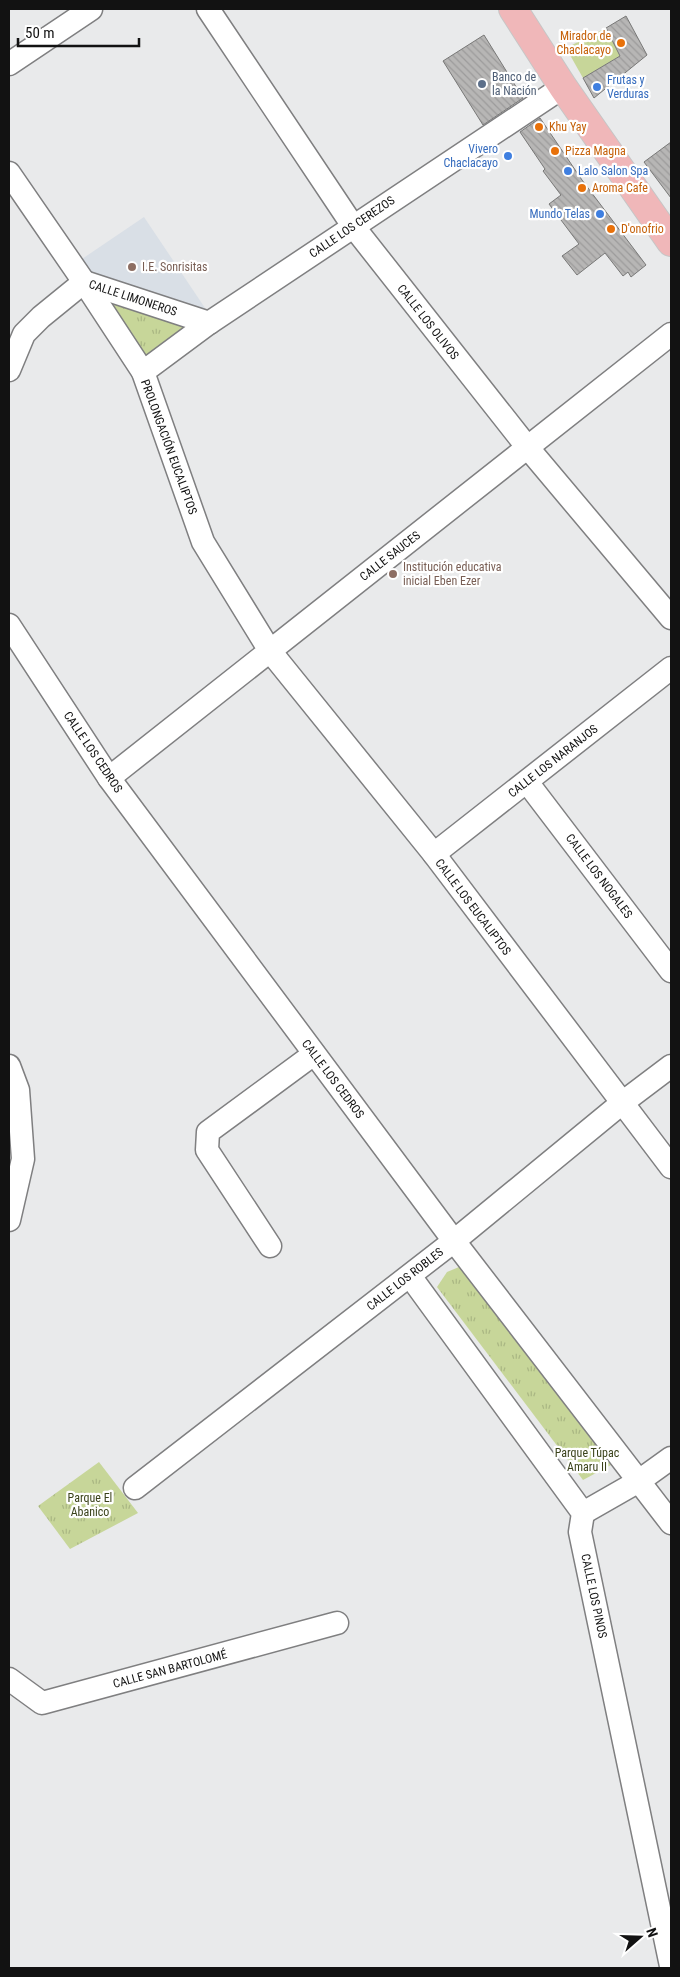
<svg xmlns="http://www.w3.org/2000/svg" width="680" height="1977" font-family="'Roboto Condensed',sans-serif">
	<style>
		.built { fill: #d9dfe6 }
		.grass { fill: #c7d699 }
		.park { fill: url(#park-tufts) }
		.building { fill: url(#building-back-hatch); stroke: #787877 }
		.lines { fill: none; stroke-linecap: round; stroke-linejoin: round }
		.minor-casing { stroke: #7f7f80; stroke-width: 25 }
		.highway-casing { stroke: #c6c6c6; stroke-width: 30 }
		.minor { stroke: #fff; stroke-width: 22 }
		.highway { stroke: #f0b7b9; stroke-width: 28 }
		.food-dot { fill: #e8710a; stroke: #fff; stroke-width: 2 }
		.service-dot { fill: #5c6f8a; stroke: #fff; stroke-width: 2 }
		.shop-dot { fill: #3f7fe0; stroke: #fff; stroke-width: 2 }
		.education-dot { fill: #8d6e63; stroke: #fff; stroke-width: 2 }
		.labels { text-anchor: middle; stroke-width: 4.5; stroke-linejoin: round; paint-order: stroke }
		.food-label { font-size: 12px; fill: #c56008; stroke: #fff; text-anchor: start }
		.service-label { font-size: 12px; fill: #4e5e75; stroke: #fff; text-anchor: start }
		.shop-label { font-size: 12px; fill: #366cbe; stroke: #fff; text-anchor: start }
		.street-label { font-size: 12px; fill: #121212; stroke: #fff }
		.education-label { font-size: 12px; fill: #785e54; stroke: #fff; text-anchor: start }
		.park-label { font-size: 12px; fill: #3a421a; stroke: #fff }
	</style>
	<defs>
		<pattern id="park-tufts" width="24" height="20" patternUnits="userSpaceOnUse" patternTransform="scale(1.25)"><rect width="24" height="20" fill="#c7d699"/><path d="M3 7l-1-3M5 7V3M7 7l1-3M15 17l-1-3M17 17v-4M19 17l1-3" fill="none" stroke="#aab783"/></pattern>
		<pattern id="building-back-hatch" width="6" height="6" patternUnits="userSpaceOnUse" patternTransform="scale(1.25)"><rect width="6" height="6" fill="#b7b6b5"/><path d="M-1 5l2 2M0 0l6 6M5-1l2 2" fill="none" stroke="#9c9b9b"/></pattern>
	</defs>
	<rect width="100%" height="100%" fill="#e9eaeb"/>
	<path class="built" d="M144,217l63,94 -117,-39 -8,-13z"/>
	<path class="grass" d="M606,28l14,28 -37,22 -17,-30z"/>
	<g class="park">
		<path d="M105,298l85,28 -46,32z"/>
		<path d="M459,1267l152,198 -28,15 -146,-193 10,-15z"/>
		<path d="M99,1462l39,51 -68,36 -32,-43z"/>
	</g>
	<g class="building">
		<path d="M626,16l21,39 -53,43 -11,-20 37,-22 -14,-28z"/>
		<path d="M484,35l39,63 -40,27 -40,-64z"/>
		<path d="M540,118l42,62 64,85 -15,12 -3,-5 -5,4 -18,-23 -28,22 -15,-19 17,-12 -30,-40 12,-9 -18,-24 2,-2 -25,-37z"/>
		<path d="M671,142v56l-27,-36z"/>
	</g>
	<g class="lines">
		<g class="minor-casing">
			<g id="minor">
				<path d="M208,9l145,217 175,222 143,170"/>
				<path d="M9,64l82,-55"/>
				<path d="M9,173l75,109 59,90 60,170 67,109 164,203 237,313"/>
				<path d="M84,282l125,41"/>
				<path d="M9,370l15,-36 17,-17 43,-35"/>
				<path d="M143,372l66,-49 354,-236"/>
				<path d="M9,625l100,153 345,463 217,282"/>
				<path d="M109,778l562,-444"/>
				<path d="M527,782l144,189"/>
				<path d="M434,854l237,-186"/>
				<path d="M9,1066l9,24 5,69 -14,61"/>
				<path d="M270,1246l-63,-96 1,-18 106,-78"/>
				<path d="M410,1276l173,237 -3,19 91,434"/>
				<path d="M135,1488l319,-247 168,-138 49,-37"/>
				<path d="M583,1513l56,-32 32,-23"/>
				<path d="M9,1679l33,24 295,-80"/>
			</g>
		</g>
		<g class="highway-casing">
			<path id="highway" d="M513,9l50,78 108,155"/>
		</g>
		<use href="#minor" class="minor"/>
		<use href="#highway" class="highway"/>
	</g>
	<g class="food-dot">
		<circle cx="621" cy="43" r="5"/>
		<circle cx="539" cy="127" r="5"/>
		<circle cx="555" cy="151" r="5"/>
		<circle cx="582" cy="188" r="5"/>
		<circle cx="611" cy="229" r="5"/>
	</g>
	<circle class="service-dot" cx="482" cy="84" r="5"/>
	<g class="shop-dot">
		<circle cx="597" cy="87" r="5"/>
		<circle cx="508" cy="156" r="5"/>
		<circle cx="568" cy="171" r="5"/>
		<circle cx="600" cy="214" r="5"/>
	</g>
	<g class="education-dot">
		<circle cx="132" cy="267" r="5"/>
		<circle cx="393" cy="574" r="5"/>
	</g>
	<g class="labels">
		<g class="food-label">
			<text x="611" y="40" text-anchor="end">Mirador de<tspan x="611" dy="14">Chaclacayo</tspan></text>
			<text x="549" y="131">Khu Yay</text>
			<text x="565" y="155">Pizza Magna</text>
			<text x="592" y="192">Aroma Cafe</text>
			<text x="621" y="233">D'onofrio</text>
		</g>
		<g class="service-label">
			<text x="492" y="81">Banco de<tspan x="492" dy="14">la Nación</tspan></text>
		</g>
		<g class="shop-label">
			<text x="607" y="84">Frutas y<tspan x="607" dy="14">Verduras</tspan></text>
			<text x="498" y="153" text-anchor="end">Vivero<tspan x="498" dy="14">Chaclacayo</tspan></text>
			<text x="578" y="175">Lalo Salon Spa</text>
			<text x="590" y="218" text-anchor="end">Mundo Telas</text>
		</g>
		<g class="street-label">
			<text transform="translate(352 227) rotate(-34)" y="4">CALLE LOS CEREZOS</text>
			<text transform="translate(133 298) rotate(18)" y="4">CALLE LIMONEROS</text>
			<text transform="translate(428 322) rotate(52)" y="4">CALLE LOS OLIVOS</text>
			<text transform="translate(169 447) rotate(70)" y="4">PROLONGACIÓN EUCALIPTOS</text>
			<text transform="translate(390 556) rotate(-38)" y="4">CALLE SAUCES</text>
			<text transform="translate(93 752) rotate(56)" y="4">CALLE LOS CEDROS</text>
			<text transform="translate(553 761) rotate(-38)" y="4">CALLE LOS NARANJOS</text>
			<text transform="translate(599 876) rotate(53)" y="4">CALLE LOS NOGALES</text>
			<text transform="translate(473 907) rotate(53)" y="4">CALLE LOS EUCALIPTOS</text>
			<text transform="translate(333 1079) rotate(53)" y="4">CALLE LOS CEDROS</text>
			<text transform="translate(405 1279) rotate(-38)" y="4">CALLE LOS ROBLES</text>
			<text transform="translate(594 1596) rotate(78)" y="4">CALLE LOS PINOS</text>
			<text transform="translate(170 1669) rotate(-15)" y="4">CALLE SAN BARTOLOMÉ</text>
		</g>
		<g class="education-label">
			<text x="142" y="271">I.E. Sonrisitas</text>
			<text x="403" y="571">Institución educativa<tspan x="403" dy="14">inicial Eben Ezer</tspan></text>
		</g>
		<g class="park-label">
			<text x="587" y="1457">Parque Túpac<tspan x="587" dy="14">Amaru II</tspan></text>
			<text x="90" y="1502">Parque El<tspan x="90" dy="14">Abanico</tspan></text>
		</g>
	</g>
	<rect width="680" height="1977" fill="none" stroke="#121212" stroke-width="20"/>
	<g transform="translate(640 1937) rotate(70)" stroke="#ffffff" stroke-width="4" paint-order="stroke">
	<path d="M0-4L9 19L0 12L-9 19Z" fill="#121212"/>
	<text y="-8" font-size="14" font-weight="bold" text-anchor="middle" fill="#121212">N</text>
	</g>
	<path d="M18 38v8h121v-8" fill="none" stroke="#121212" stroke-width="2.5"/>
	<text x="25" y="38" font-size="15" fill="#121212" stroke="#ffffff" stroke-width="4" paint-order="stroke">50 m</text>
</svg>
